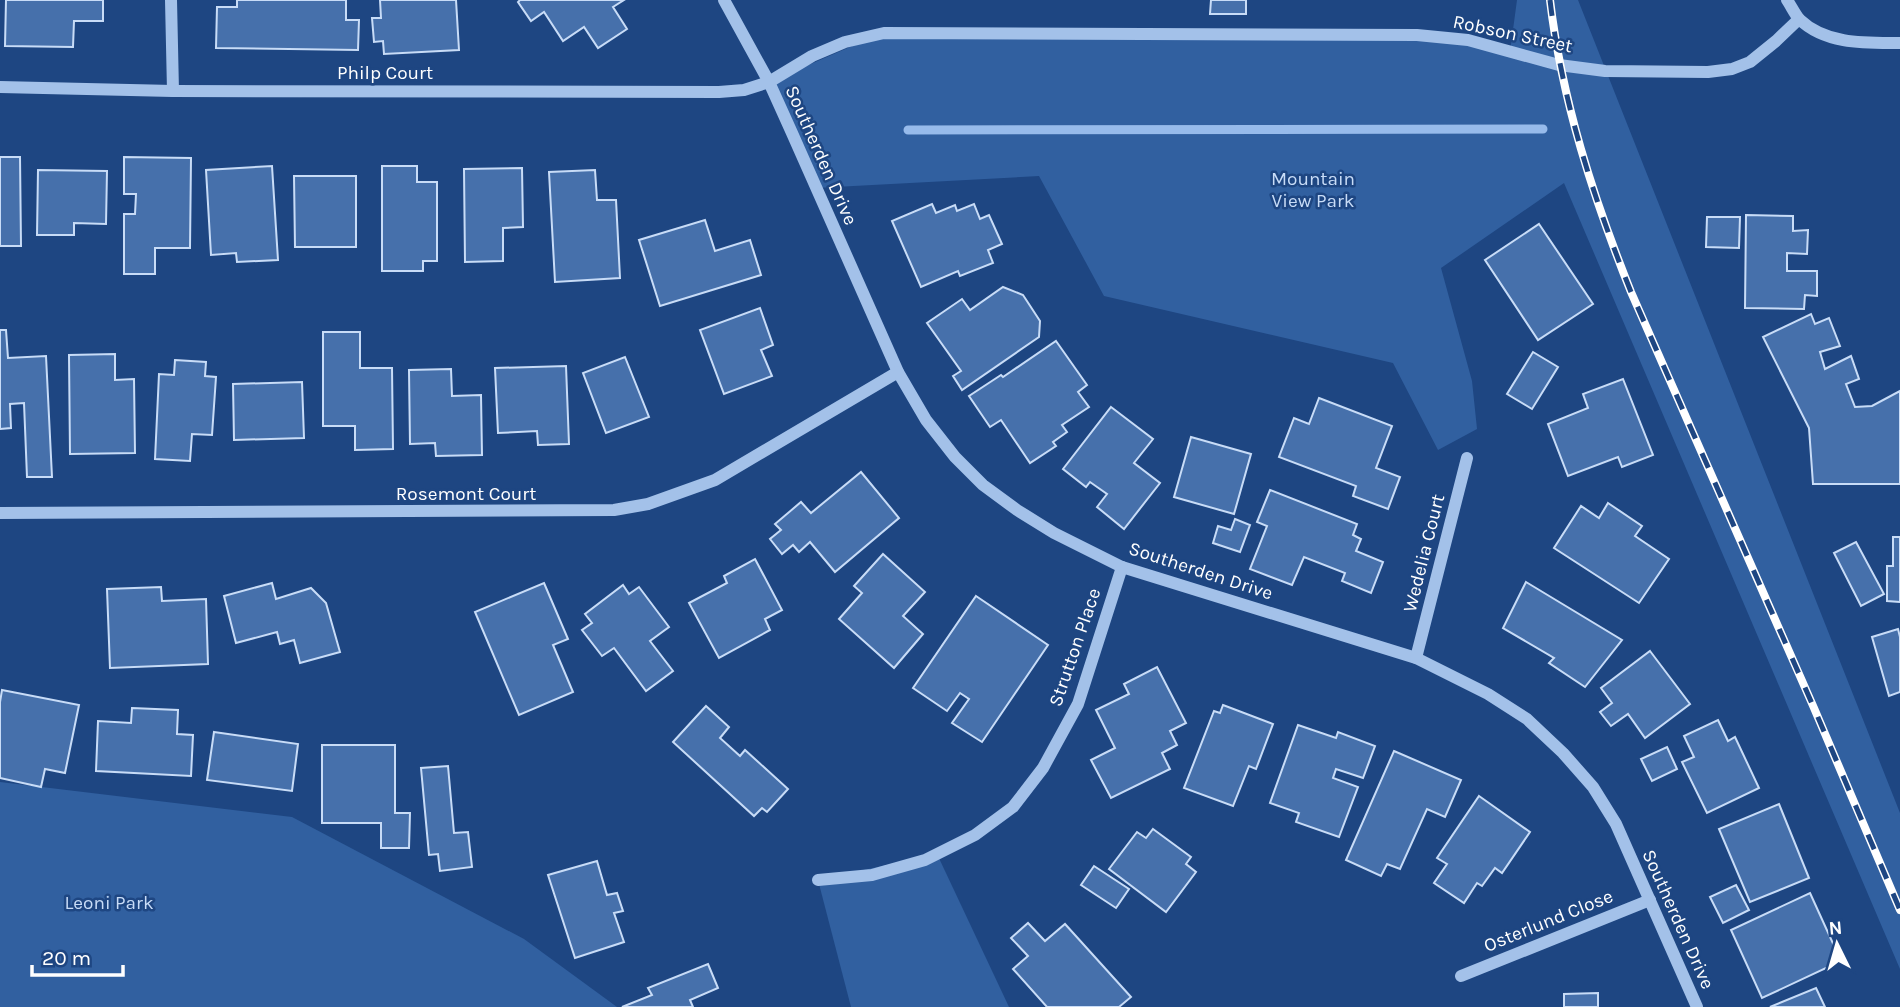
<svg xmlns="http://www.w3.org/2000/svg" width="1900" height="1007" font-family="Karla,sans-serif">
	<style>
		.green { fill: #3160a0 }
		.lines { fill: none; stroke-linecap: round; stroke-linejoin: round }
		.stream { stroke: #97bbeb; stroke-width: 9 }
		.building { fill: #4670ab; stroke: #c8dcf7; stroke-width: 2 }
		.minor { stroke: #a3c1e9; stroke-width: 12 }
		.rail-casing { stroke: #fff; stroke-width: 8 }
		.rail { stroke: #1e4682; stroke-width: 5; stroke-dasharray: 16; stroke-linecap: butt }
		.labels { text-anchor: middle; stroke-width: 5; stroke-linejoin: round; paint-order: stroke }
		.street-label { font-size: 19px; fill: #fff; stroke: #1e4682 }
		.park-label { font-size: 19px; fill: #c8dcf7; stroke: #1e4682 }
	</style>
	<rect width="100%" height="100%" fill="#1e4682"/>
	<g class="green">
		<path d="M1517,0h61l322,813v156l-336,-786 -123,85 31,113 5,48 -39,21 -45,-87 -289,-67 -65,-120 -223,12 -47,-106 111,-48 588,6 42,12z"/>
		<path d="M0,782l292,35 232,122 93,68h-617z"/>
		<path d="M937,854l72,153h-158l-33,-127z"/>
	</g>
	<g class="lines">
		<path class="stream" d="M908,130l635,-1"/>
	</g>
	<g class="building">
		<path d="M6,0h97v21h-29l-1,26 -68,-1z"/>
		<path d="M237,0h109v20h13l-1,30 -142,-2 1,-41h20z"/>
		<path d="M380,0h76l3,50 -75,4 -1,-13 -9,1 -2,-24h9z"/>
		<path d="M520,0h104l-11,7 14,22 -29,19 -14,-21 -21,14 -19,-29 -13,9 -13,-19z"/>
		<path d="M1211,0h35v14h-36z"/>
		<path d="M0,157h20l1,89h-21z"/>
		<path d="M124,157l67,1 -1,90h-35v26h-31v-60h11l1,-20h-12z"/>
		<path d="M272,166l6,94 -41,2 -1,-9 -25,2 -5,-85z"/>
		<path d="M382,166h35v16h20v79h-14v10h-41z"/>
		<path d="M522,168l1,59 -20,1v33l-38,1 -1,-93z"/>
		<path d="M38,170l69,1 -1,53 -32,-1v12h-37z"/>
		<path d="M595,170l2,30h19l4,78 -65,4 -6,-110z"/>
		<path d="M294,176h62v71h-61z"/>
		<path d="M932,204l4,9 19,-8 2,6 17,-7 6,15 9,-4 13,29 -14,6 5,13 -33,13 -2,-5 -37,16 -29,-66z"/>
		<path d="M1746,215l47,1v15l15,-1 -1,24 -20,-1v18h30v25l-12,-1 -1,14 -59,-1z"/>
		<path d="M1707,217h33l-1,31 -33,-1z"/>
		<path d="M705,220l10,31 35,-11 11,35 -101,31 -21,-66z"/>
		<path d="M1539,224l54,80 -55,36 -53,-80z"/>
		<path d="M1003,287l20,8 17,26 -1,16 -77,53 -9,-14 8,-5 -34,-48 35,-24 8,11z"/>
		<path d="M760,308l13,37 -12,5 11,26 -48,18 -24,-64z"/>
		<path d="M1811,314l4,10 14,-6 11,28 -20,6 5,17 26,-13 8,23 -13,5 9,23 17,-1 28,-15v93h-87l-4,-56 -46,-91z"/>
		<path d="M0,330h6l2,28 38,-2 6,121h-25l-3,-74 -14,1 1,24 -11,1z"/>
		<path d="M323,332h37v36h32l1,81 -38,1v-24h-32z"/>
		<path d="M1056,341l31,44 -9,7 11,15 -27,18 5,7 -14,10 3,4 -26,17 -29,-43 -11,7 -21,-31 32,-21 2,2z"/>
		<path d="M1533,352l25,15 -26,42 -25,-15z"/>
		<path d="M115,354v26l19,-1 1,74 -65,1 -1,-99z"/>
		<path d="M625,357l24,60 -43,16 -23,-60z"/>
		<path d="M175,360l31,2 -1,14 11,1 -4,58 -20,-1 -2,27 -35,-2 4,-85 15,1z"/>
		<path d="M566,366l3,78 -31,1 -1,-14 -39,2 -3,-65z"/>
		<path d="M451,369l1,27 29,-1 1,60 -46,1 -1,-13 -25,1 -1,-74z"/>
		<path d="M1623,379l30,76 -31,12 -4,-10 -50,19 -20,-52 40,-16 -5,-14z"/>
		<path d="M302,382l2,56 -70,2 -1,-56z"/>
		<path d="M1319,398l73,28 -16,42 24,9 -12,32 -35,-13 3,-10 -77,-29 15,-39 15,6z"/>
		<path d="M1111,407l42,32 -19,24 26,20 -36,46 -27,-22 10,-13 -17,-12 -4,5 -23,-18z"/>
		<path d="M1191,437l60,17 -17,60 -60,-17z"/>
		<path d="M861,472l38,46 -64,54 -25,-30 -11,10 -6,-7 -11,9 -12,-15 11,-9 -6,-6 26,-22 10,11z"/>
		<path d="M1270,490l87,34 -4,11 8,4 -5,12 27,11 -12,31 -29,-12 3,-8 -41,-16 -12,28 -42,-16 17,-43 -10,-4z"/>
		<path d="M1608,503l34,23 -7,10 34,23 -30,44 -85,-55 27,-42 18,12z"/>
		<path d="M1235,519l15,6 -10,27 -27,-9 5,-17 13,4z"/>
		<path d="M1893,537h7v65l-13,-1v-35h6z"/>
		<path d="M1856,542l28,52 -23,12 -27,-53z"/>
		<path d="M883,554l42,38 -22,24 20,18 -29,34 -55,-49 23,-26 -8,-7z"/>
		<path d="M755,559l27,51 -17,9 5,11 -51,28 -30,-55 38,-20 -3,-7z"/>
		<path d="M1526,582l96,58 -37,47 -36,-24 5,-5 -51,-30z"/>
		<path d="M272,583l4,16 35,-11 15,15 14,49 -40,11 -6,-23 -14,4 -3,-12 -41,11 -12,-47z"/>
		<path d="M544,583l24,56 -15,6 20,47 -54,23 -44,-103z"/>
		<path d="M623,585l6,9 10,-7 30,40 -19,14 23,30 -27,20 -32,-43 -12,8 -20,-26 10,-7 -7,-9z"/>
		<path d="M161,587l1,14 44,-2 2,65 -98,4 -3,-79z"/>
		<path d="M976,596l72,49 -66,97 -30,-19 17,-24 -9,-6 -13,18 -34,-23z"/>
		<path d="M1898,629l2,8v55l-11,4 -17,-59z"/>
		<path d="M1650,651l40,53 -45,34 -17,-24 -17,12 -11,-14 12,-9 -11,-15z"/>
		<path d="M1157,667l29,56 -16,8 7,14 -15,8 8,16 -59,29 -20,-38 24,-12 -19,-38 33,-16 -5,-10z"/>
		<path d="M2,690l77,15 -14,68 -20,-4 -4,18 -41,-9v-76z"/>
		<path d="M1223,705l50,19 -17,45 -7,-3 -16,40 -49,-18 30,-77 6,2z"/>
		<path d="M706,706l23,21 -9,11 20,18 5,-6 43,39 -21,23 -5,-4 -8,8 -81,-74z"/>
		<path d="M132,708l46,2 -1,24 16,1 -2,41 -95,-5 2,-50 33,2z"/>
		<path d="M1718,720l10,21 7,-4 24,51 -52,25 -25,-51 12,-5 -10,-21z"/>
		<path d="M1298,725l38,13 2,-6 37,14 -12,32 -27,-9 -3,9 25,9 -19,50 -43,-15 3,-9 -29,-10z"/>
		<path d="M214,732l84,12 -6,47 -85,-11z"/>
		<path d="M322,745h73v68h15l-1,35h-28v-25h-59z"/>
		<path d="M1667,747l10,22 -25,12 -11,-22z"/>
		<path d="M1394,751l67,29 -16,37 -18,-8 -27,60 -13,-5 -6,12 -35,-16z"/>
		<path d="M448,766l6,67 14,-1 4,35 -32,4 -2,-17 -9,1 -8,-87z"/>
		<path d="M1479,796l51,36 -28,41 -7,-5 -13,18 -5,-3 -13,20 -30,-20 13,-19 -10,-6z"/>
		<path d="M1779,804l30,74 -59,24 -31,-73z"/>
		<path d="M1153,829l38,28 -5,7 10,8 -30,40 -57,-43 28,-37 9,6z"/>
		<path d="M597,861l10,34 10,-2 6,18 -9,2 10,29 -49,16 -27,-83z"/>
		<path d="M1094,866l35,23 -13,19 -35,-23z"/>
		<path d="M1736,885l13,25 -26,13 -13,-26z"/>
		<path d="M1810,893l31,68 -79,37 -31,-68z"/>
		<path d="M1028,923l17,18 20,-17 66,73 -12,10h-72l-34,-38 15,-13 -17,-18z"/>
		<path d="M708,964l10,24 -28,12 3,7h-71l30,-12 -4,-7z"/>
		<path d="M1816,988l9,19h-55z"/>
		<path d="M1598,993v14h-34v-13z"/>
	</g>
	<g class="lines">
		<g class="minor">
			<path d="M171,0l2,91"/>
			<path d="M724,0l45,82 23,51 106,239 28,48 29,37 28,28 34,25 37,23 68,34 294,91 72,36 39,25 36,34 30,34 23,37 81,183"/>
			<path d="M1787,0c4,6 8,14 12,19 27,26 67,24 101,24"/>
			<path d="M0,87l173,4 546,1 25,-2 25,-8 43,-26 33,-14 39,-9 533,2 51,5 91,25 46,6 103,1 24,-3 18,-7 26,-21 23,-22"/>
			<path d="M0,513l614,-3 34,-6 67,-24 183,-108"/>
			<path d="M1416,658l51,-200"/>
			<path d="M818,880l54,-5 53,-15 50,-25 38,-28 30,-39 35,-64 44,-137"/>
			<path d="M1461,976l189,-76"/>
		</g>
		<g class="rail-casing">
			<path id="rail" d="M1550,0c12,101 43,197 81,292l183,416 86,202"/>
		</g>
		<use href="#rail" class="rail"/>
	</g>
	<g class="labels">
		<g class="street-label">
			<text transform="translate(1513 33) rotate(12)" y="7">Robson Street</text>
			<text x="385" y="79">Philp Court</text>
			<text transform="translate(822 155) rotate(66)" y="7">Southerden Drive</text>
			<text x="466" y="500">Rosemont Court</text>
			<text transform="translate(1423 553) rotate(-76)" y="7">Wedelia Court</text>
			<text transform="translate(1201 570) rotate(18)" y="7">Southerden Drive</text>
			<text transform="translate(1074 647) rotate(-71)" y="7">Strutton Place</text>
			<text transform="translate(1679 919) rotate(66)" y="7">Southerden Drive</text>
			<text transform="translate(1548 920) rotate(-22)" y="7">Osterlund Close</text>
		</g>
		<g class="park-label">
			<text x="1313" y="185">Mountain<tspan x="1313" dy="22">View Park</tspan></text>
			<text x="109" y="909">Leoni Park</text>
		</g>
	</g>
	<g transform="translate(1837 944) rotate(355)" stroke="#1e4682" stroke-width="5" paint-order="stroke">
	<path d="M0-5L12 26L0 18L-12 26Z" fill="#ffffff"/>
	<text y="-10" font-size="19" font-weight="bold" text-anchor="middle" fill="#ffffff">N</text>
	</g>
	<path d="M32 965v10h91v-10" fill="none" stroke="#ffffff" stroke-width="3.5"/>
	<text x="42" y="965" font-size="21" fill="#ffffff" stroke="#1e4682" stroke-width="5" paint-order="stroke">20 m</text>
</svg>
